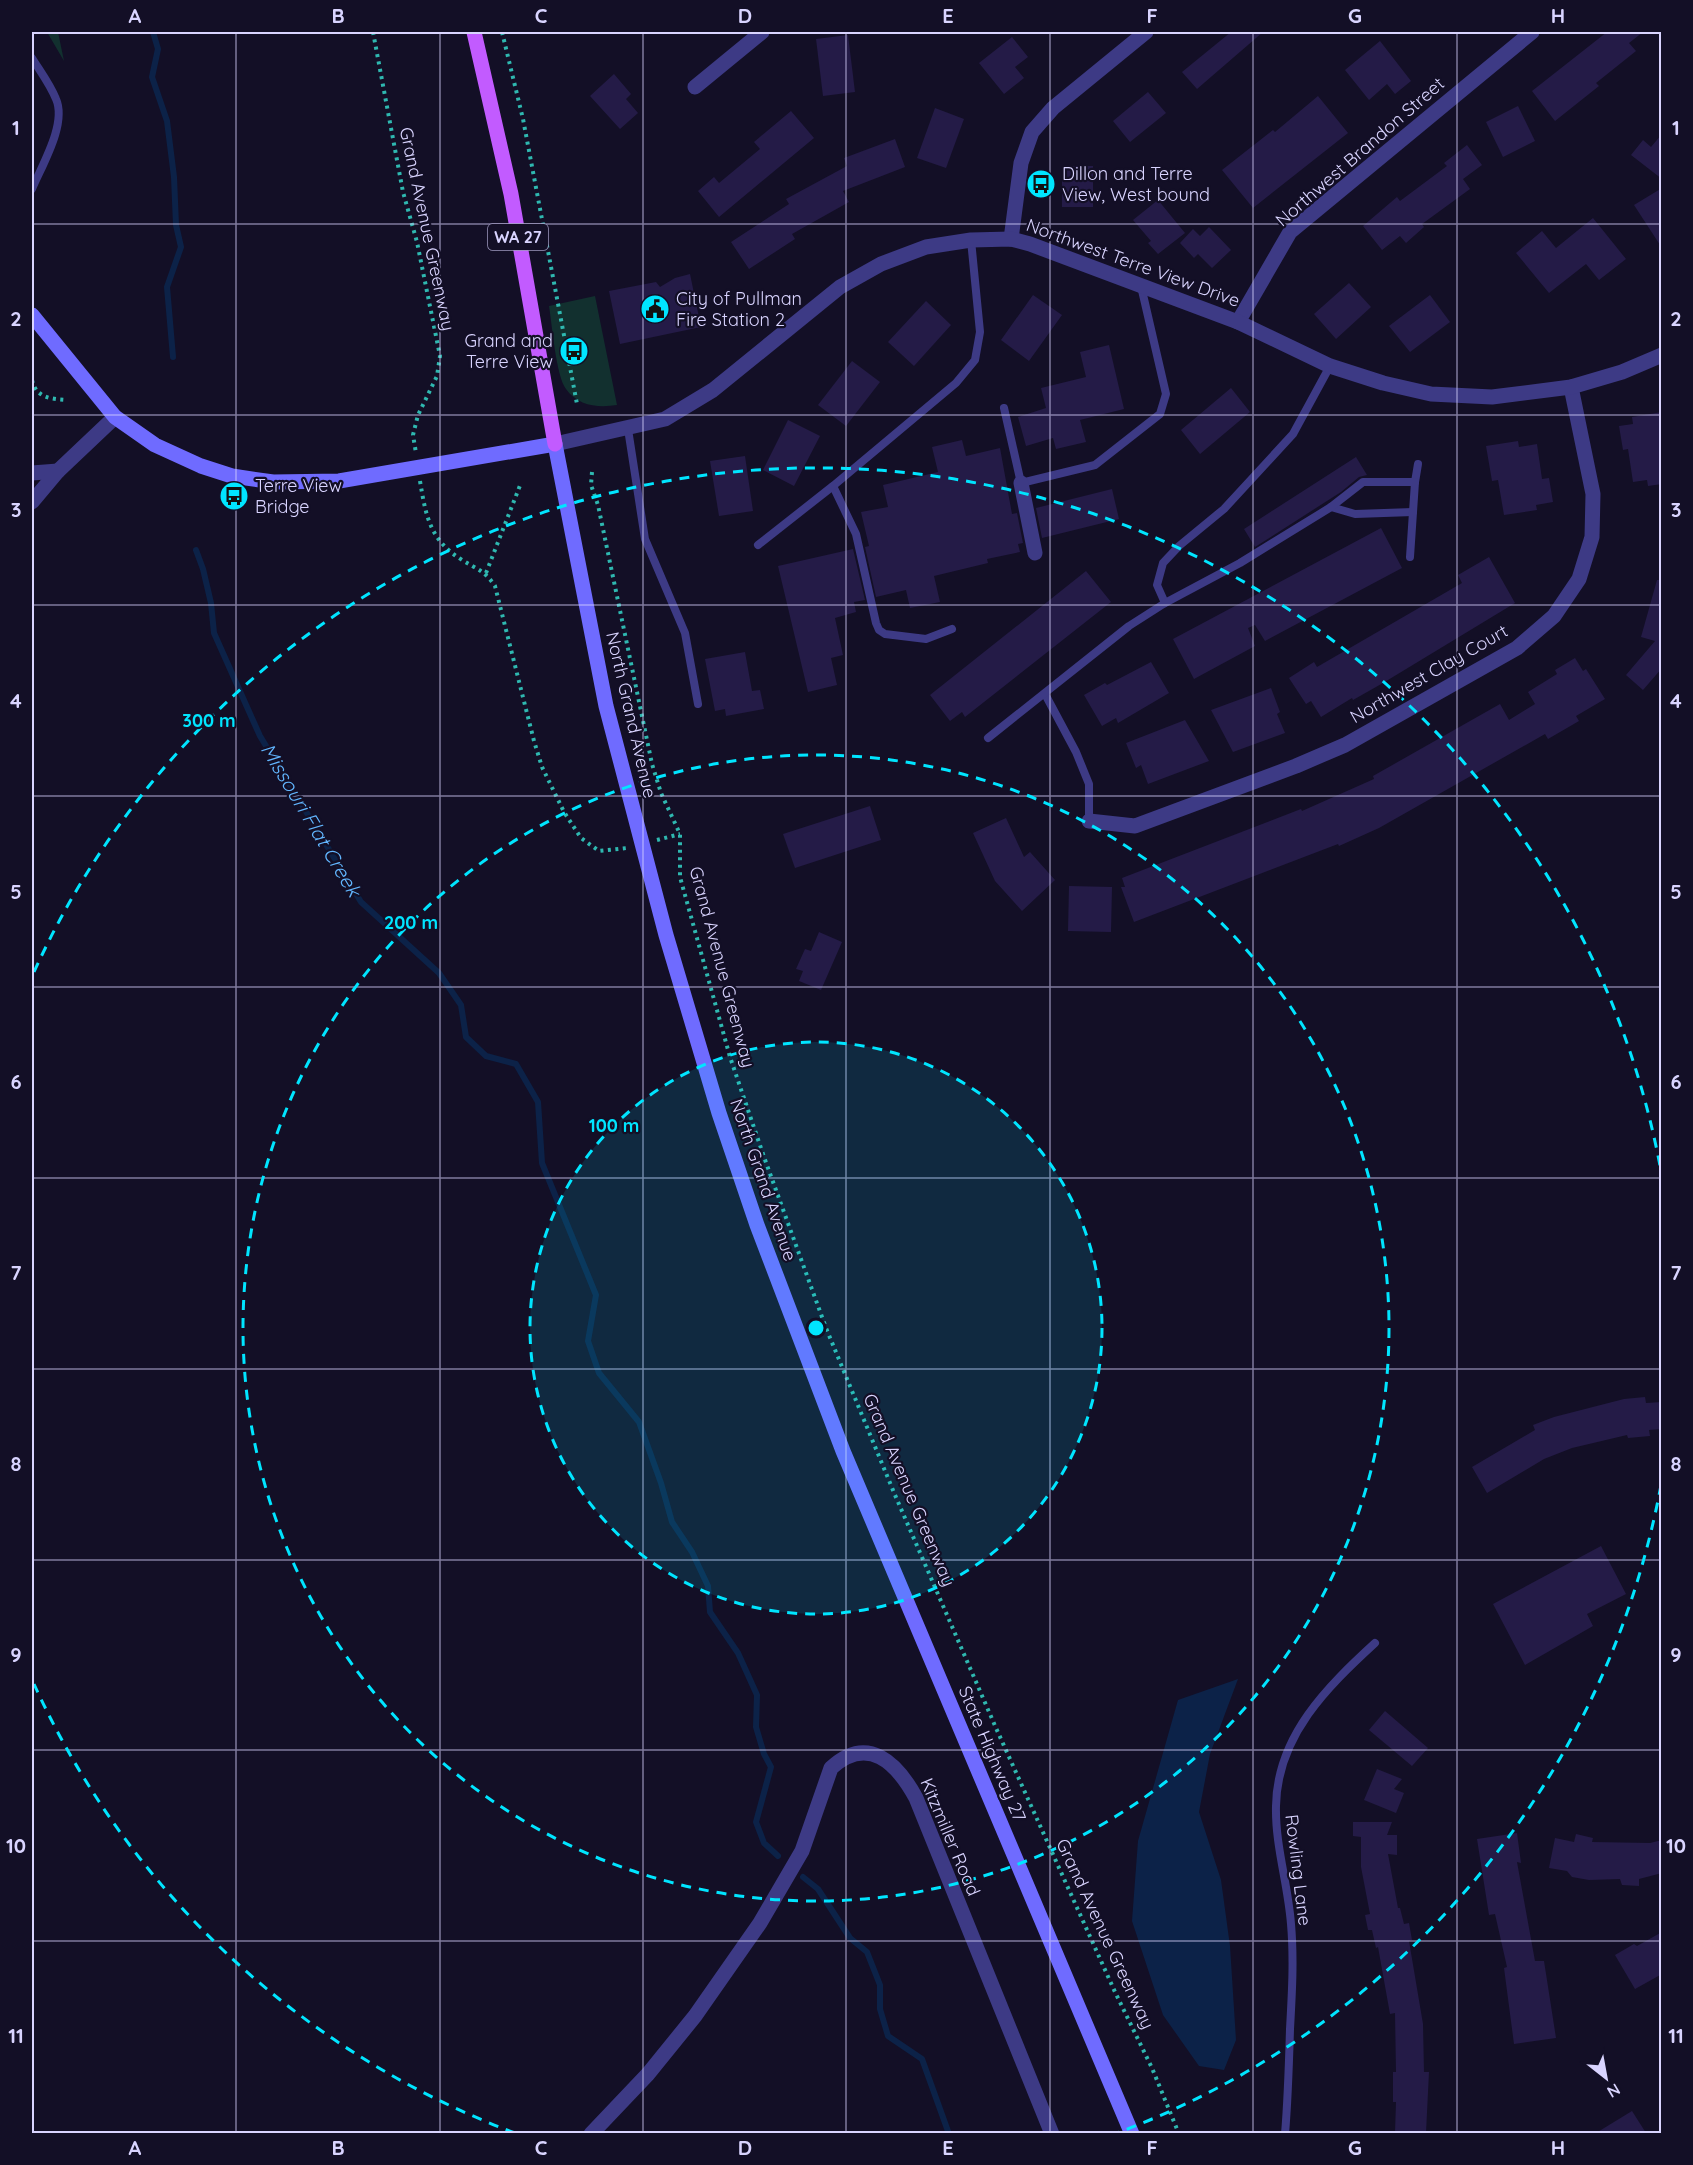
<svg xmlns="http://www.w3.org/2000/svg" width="1693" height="2165" font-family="Quicksand,sans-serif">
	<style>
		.green { fill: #12302f }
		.water { fill: #0c2248 }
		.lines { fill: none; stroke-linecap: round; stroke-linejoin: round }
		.stream { stroke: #0c2248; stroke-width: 6 }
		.building { fill: #241b47 }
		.path { stroke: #2fb8b0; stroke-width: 4; stroke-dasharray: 3 4.5; stroke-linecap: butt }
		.service { stroke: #3d3a85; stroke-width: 8 }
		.minor { stroke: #3d3a85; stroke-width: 15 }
		.tertiary { stroke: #3d3a85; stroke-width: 15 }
		.secondary { stroke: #6f6bff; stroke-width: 15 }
		.primary { stroke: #c25bff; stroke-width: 15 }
		.grid { fill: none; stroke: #d9d4ff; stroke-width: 1.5; stroke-opacity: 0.55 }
		.ring { fill: none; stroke: #00e5ff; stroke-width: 3; stroke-dasharray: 10 8 }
		.labels { text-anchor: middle; stroke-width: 4.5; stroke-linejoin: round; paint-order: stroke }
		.shield { fill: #130f26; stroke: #9e99be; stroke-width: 1.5 }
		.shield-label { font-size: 16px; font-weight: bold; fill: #d9d4ff }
		.street-label { font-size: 18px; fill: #d9d4ff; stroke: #130f26 }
		.poi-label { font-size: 18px; fill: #d9d4ff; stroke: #130f26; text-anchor: start }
		.water-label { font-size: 20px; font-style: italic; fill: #62b6ff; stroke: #130f26 }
		.centre { fill: #00e5ff; stroke: #130f26; stroke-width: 3 }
		.ring-label { font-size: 18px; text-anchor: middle; font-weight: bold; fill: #00e5ff; stroke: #130f26; stroke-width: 4.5; stroke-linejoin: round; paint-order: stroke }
		.neatline { fill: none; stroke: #d9d4ff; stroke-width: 2 }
		.grid-label { font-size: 20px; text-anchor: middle; font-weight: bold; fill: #d9d4ff }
	</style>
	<rect width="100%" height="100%" fill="#130f26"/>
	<g class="green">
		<path d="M47,32h11l6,29z"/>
		<path d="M595,296l22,109c-19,3 -39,1 -51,-16 -10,-13 -14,-65 -17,-83z"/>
	</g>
	<path class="water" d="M1238,1679l-28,75 -11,58 22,68 9,66 6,94 -12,30 -25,-4 -36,-51 -31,-94 6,-80 40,-141z"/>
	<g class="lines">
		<g class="stream">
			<path d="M153,32l5,17 -6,28 15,44 7,56 2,48 5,22 -14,40 6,70"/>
			<path d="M196,550l7,19 8,34 3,30 46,103 101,166 78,71 22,32 5,32 20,19 30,8 22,38 4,61 54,132 -8,46 11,32 40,49 22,61 11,39 20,30 16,34 2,26 28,41 19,42 -1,32 8,27 7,13 -15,55 8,21 14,13"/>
			<path d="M803,1877l15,12 32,49 17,14 13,33v24l8,27 34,23 27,75"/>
		</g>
	</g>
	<g class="building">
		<path d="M1231,32h32l-66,57 -15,-17z"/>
		<path d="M1607,32h36l-14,11 7,8 -40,32 3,3 -44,35 -23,-30z"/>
		<path d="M848,35l7,57 -32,4 -7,-57z"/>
		<path d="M1012,37l16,20 -13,10 9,11 -20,16 -25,-31z"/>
		<path d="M1380,41l31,40 -16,13 -8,-10 -18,16 -24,-30z"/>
		<path d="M614,74l17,20 -5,5 12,14 -18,16 -30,-33z"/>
		<path d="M1148,92l18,21 -36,29 -17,-21z"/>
		<path d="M1318,96l30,37 -95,75 -31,-38 51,-40 2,2z"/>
		<path d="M1518,106l17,35 -32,16 -17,-35z"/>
		<path d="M935,108l29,11 -18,49 -29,-10z"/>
		<path d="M791,111l23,27 -95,79 -21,-26 16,-14 5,6 41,-34 -6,-7z"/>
		<path d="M1662,134v45l-31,-24 12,-15 8,7z"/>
		<path d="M895,139l10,28 -62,24 6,11 -57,32 3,5 -46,30 -18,-27 58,-38 -3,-5 61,-33 -3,-8z"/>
		<path d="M1467,145l15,20 -19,14 7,10 -48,35 2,3 -18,16 -6,-7 -18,14 -19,-24 34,-29 3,4 47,-35 -3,-3z"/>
		<rect x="1062" y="166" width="31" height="41"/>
		<path d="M1662,188v60l-28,-43z"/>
		<path d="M1158,200l27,33 -27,21 -10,-11 3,-2 -18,-21z"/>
		<path d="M1593,218l33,41 -27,21 -13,-16 -37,29 -33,-40 26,-22 14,17z"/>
		<path d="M1209,227l22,23 -19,18 -14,-14 -4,4 -14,-15 13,-14 7,7z"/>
		<path d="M690,274l11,53 -81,17 -11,-53 47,-9 4,5 15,-9z"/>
		<path d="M1349,283l22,24 -35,32 -22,-25z"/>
		<path d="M1033,295l29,20 -33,46 -28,-21z"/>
		<path d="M1430,295l20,27 -40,30 -21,-26z"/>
		<path d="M926,301l25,24 -37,41 -26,-24z"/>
		<path d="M1109,345l15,64 -44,11 6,22 -30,7 -3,-11 -27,8 -8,-29 28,-9 -5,-20 45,-11 -6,-25z"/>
		<path d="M852,361l28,21 -34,44 -28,-21z"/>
		<path d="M1231,388l19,24 -50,42 -19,-24z"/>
		<path d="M1662,412v72l-14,2 -1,-6 -14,2 -5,-33 -5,1 -4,-24 14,-2 -1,-7z"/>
		<path d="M788,420l32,16 -26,50 -31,-16z"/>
		<path d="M962,440l4,16 34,-8 12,66 5,-1 6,30 -5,1 2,8 -33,7 1,4 -54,13 6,26 -30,6 -4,-18 -30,7 -11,-50 4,-1 -8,-34 27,-5 -5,-22 55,-13 -6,-25z"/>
		<path d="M1518,441l1,6 18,-3 5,35 7,-1 4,24 -17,3 1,5 -33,5 -6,-35 -6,1 -6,-35z"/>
		<path d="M745,456l8,55 -34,5 -9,-55z"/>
		<path d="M1356,457l11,18 -8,2 -18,15 -86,55 -11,-18z"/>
		<path d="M1112,489l7,30 -77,19 -6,-30z"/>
		<path d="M1381,528l21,40 -137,73 -10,-16 -7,3 7,18 -61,33 -21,-40z"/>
		<path d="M853,549l12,51 -11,2 2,10 -21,6 8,37 -12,3 6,27 -29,7 -30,-126z"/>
		<path d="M1489,557l26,46 -132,80 -30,17 -1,-2 -31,19 -10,-16 -5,3 -17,-26 25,-16 3,5 145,-84 -4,-8z"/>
		<path d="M1086,571l25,31 -146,115 -3,-5 -12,9 -20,-26z"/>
		<path d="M1657,580h5v88l-19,22 -17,-15 29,-34 -14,-4z"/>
		<path d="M745,652l7,39 8,-1 4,19 -38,7 -1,-7 -10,2 -10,-52z"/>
		<path d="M1575,658l8,13 3,-2 19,30 -29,17 3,5 -31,18 -3,-5 -166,94 -40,18 -1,-2 -204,78 -13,-35h4l-3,-9 179,-69 1,2 72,-32 -1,-3 127,-72 9,16 26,-16 -7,-12 29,-18 -2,-4z"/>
		<path d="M1151,662l18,31 -51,30 -2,-5 -14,8 -18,-31 21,-12 2,2z"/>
		<path d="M1271,688l9,24 -3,2 8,19 -52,19 -22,-42z"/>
		<path d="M1185,720l24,41 -61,23 -7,-19 -5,3 -10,-25z"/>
		<path d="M870,806l11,34 -86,28 -12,-34z"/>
		<path d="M1006,818l18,39 6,-5 25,28 -33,31 -27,-30 -22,-48z"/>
		<path d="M1069,886l43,1 -1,45 -43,-1z"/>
		<path d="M819,932l23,10 -21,48 -22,-9 4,-10 -7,-2 9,-20 6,2z"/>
		<path d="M1645,1397l1,6 16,-1v27l-13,1 1,6 -22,2 -1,-3 -55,13 -28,11 -57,34 -15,-26 63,-37 -2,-5 21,-8 70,-18z"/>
		<path d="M1601,1546l25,48 -39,20 6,12 -68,39 -32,-61z"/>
		<path d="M1385,1711l43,37 -16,18 -43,-36z"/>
		<path d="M1377,1769l25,10 -8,10 10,4 -8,20 -32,-13z"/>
		<path d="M1353,1822h39l-5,13h10v20l-9,-1 10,54h2l4,16 5,-1 3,17 -3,1 14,83 1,48h5l-3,61h-31l1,-31h-3v-30h3l-1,-59 -5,1 -12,-67 -2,1 -4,-18h-4l-3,-15 5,-1 -9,-47v-30l-8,-1z"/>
		<path d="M1517,1833l4,30 -4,-1 18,99h9l12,77 -42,6 -10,-76 3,-1 -12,-53 -6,1 -12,-76z"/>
		<path d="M1576,1834l17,4 -1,4 58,1 12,-3v33l-23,6v7l-17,-1 -2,-6 -31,1 -17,-3 -5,-6 -18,-3 6,-30 19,4z"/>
		<path d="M1662,1932v42l-27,15 -20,-34 19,-11 3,2z"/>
		<path d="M1632,2111l14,22h-50z"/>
	</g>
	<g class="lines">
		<g class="path">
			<path d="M373,32l30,160 14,50 23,114 -3,20 -19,39 -5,20 3,18"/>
			<path d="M502,32l21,87 54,285"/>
			<path d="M32,351v13"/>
			<path d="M32,380c4,18 19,19 35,20"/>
			<path d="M592,472l-1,13 7,20 54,259 9,29 19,41v43l50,180 34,100 62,171 69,167 101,233 119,264 37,76 27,66"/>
			<path d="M420,481c6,36 10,59 42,79 16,10 22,10 33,26l39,155 8,26 22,45 17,26 18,13 28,-3"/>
			<path d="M486,573l35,-90"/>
			<path d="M657,840l23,-6"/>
		</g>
		<g class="service">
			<path d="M32,58c8,13 18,26 24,41 11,25 -14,66 -24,90"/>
			<path d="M1004,408l17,75 74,-18 65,-51 6,-20 -25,-108"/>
			<path d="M628,429l17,110 40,94 13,71"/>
			<path d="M1415,482l3,-18"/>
			<path d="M833,486l23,48 20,89 3,7 6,4 41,5 26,-10"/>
			<path d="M1331,507l24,7 58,-2"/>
			<path d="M758,545l75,-59 123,-103 19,-23 5,-28 -9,-92"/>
			<path d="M1165,603l-8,-18 6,-22 16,-17 45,-37 69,-75 37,-68"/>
			<path d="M1045,694l31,58 13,32v37"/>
			<path d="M988,738l141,-112 36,-23 75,-40 91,-56 32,-25h52l-5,75"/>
			<path d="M1285,2134c3,-35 4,-70 5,-105 2,-36 4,-70 1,-105 -3,-40 -16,-79 -15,-118 1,-70 51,-119 99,-163"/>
		</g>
		<g class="minor">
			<path d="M695,87l67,-55"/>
			<path d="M1011,239l10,-76 11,-31 21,-24 93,-76"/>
			<path d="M1238,322l52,-90 242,-200"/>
			<path d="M32,473l26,-2"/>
			<path d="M1021,483l14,70"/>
			<path d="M32,502l26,-31 57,-54"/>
			<path d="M1089,821l46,5 161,-60 49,-21 172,-97 37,-32 25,-37 13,-42 1,-43 -22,-107"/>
			<path d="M591,2134l57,-60 47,-58 65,-93 42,-72 29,-83c37,-34 66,-5 85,30l136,336"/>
		</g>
		<path class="tertiary" d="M555,444l110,-25 48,-29 127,-103 41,-23 45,-17 45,-7 40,-1 19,5 208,78 92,44 53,17 48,11 61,3 79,-10 51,-15 40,-17"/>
		<path class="secondary" d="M32,315l83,102 40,28 46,21 31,10 41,6 66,-1 216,-37 51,262 60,229 53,178 38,112 86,226 289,683"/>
		<path class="primary" d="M474,32l37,162 44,250"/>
	</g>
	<path class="grid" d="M236,32v2102M440,32v2102M643,32v2102M846,32v2102M1050,32v2102M1253,32v2102M1457,32v2102M32,224h1630M32,415h1630M32,605h1630M32,796h1630M32,987h1630M32,1178h1630M32,1369h1630M32,1560h1630M32,1750h1630M32,1941h1630"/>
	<circle cx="816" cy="1328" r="286" fill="#00e5ff" fill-opacity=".12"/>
	<g class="ring">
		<circle cx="816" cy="1328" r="286"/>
		<circle cx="816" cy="1328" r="573"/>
		<path d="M1661 1485A859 859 0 0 1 1117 2133M515 2133A859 859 0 0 1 34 1684M34 972A859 859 0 0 1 1661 1171"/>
	</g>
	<defs>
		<g id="bus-disc" transform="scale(1.5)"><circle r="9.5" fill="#00e5ff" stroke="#130f26"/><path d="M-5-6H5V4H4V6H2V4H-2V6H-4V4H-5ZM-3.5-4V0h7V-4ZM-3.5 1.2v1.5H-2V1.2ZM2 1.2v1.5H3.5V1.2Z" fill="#111"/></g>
		<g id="civic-disc" transform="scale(1.5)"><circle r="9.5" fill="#00e5ff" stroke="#130f26"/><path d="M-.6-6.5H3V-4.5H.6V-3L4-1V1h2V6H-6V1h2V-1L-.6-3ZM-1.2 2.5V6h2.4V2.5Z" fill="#111"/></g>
	</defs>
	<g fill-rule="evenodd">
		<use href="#bus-disc" x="1041" y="184"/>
		<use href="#civic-disc" x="655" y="309"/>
		<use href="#bus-disc" x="574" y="351"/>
		<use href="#bus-disc" x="234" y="496"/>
	</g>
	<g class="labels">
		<rect class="shield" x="488" y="224" width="60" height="26" rx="4.5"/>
		<g class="shield-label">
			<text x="518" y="243">WA 27</text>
		</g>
		<g class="street-label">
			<text transform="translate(1360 152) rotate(-41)" y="6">Northwest Brandon Street</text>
			<text transform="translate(427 229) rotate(78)" y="6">Grand Avenue Greenway</text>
			<text transform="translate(1133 263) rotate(20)" y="6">Northwest Terre View Drive</text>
			<text transform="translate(1429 674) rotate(-30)" y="6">Northwest Clay Court</text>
			<text transform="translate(631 715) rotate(77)" y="6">North Grand Avenue</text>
			<text transform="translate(722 967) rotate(75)" y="6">Grand Avenue Greenway</text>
			<text transform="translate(763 1180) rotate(71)" y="6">North Grand Avenue</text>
			<text transform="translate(909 1490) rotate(67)" y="6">Grand Avenue Greenway</text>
			<text transform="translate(992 1754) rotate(67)" y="6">State Highway 27</text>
			<text transform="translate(950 1837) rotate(67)" y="6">Kitzmiller Road</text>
			<text transform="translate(1298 1870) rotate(83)" y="6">Rowling Lane</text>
			<text transform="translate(1105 1934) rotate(65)" y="6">Grand Avenue Greenway</text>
		</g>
		<g class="poi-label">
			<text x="1062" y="180">Dillon and Terre<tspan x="1062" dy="21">View, West bound</tspan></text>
			<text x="676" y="305">City of Pullman<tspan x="676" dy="21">Fire Station 2</tspan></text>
			<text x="553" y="347" text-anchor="end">Grand and<tspan x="553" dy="21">Terre View</tspan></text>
			<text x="255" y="492">Terre View<tspan x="255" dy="21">Bridge</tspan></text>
		</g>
		<g class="water-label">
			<text transform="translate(311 820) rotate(59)" y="7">Missouri Flat Creek</text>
		</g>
	</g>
	<circle cx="816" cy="1328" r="9" class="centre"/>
	<g class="ring-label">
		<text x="209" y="727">300 m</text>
		<text x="411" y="929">200 m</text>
		<text x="614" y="1132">100 m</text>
	</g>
	<rect width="1693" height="2165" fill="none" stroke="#130f26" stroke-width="66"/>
	<g transform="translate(1606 2078) rotate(149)" stroke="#130f26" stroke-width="4.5" paint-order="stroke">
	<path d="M0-4.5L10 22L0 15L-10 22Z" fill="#d9d4ff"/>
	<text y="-9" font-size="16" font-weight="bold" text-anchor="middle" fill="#d9d4ff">N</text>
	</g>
	<rect x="33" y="33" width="1627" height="2099" class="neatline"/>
	<g class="grid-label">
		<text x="135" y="23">A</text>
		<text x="338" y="23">B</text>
		<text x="541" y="23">C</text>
		<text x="745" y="23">D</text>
		<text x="948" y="23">E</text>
		<text x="1152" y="23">F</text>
		<text x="1355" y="23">G</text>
		<text x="1558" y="23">H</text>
		<text x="16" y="135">1</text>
		<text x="1676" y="135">1</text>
		<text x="16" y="326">2</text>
		<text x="1676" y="326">2</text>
		<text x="16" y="517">3</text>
		<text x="1676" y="517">3</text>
		<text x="16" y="708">4</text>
		<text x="1676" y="708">4</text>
		<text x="16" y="899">5</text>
		<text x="1676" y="899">5</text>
		<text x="16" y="1089">6</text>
		<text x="1676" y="1089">6</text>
		<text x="16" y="1280">7</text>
		<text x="1676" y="1280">7</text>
		<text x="16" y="1471">8</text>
		<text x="1676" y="1471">8</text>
		<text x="16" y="1662">9</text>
		<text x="1676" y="1662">9</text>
		<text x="16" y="1853">10</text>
		<text x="1676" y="1853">10</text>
		<text x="16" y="2043">11</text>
		<text x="1676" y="2043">11</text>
		<text x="135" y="2155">A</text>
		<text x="338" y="2155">B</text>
		<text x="541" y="2155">C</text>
		<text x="745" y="2155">D</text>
		<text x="948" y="2155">E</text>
		<text x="1152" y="2155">F</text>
		<text x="1355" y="2155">G</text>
		<text x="1558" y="2155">H</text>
	</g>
</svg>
